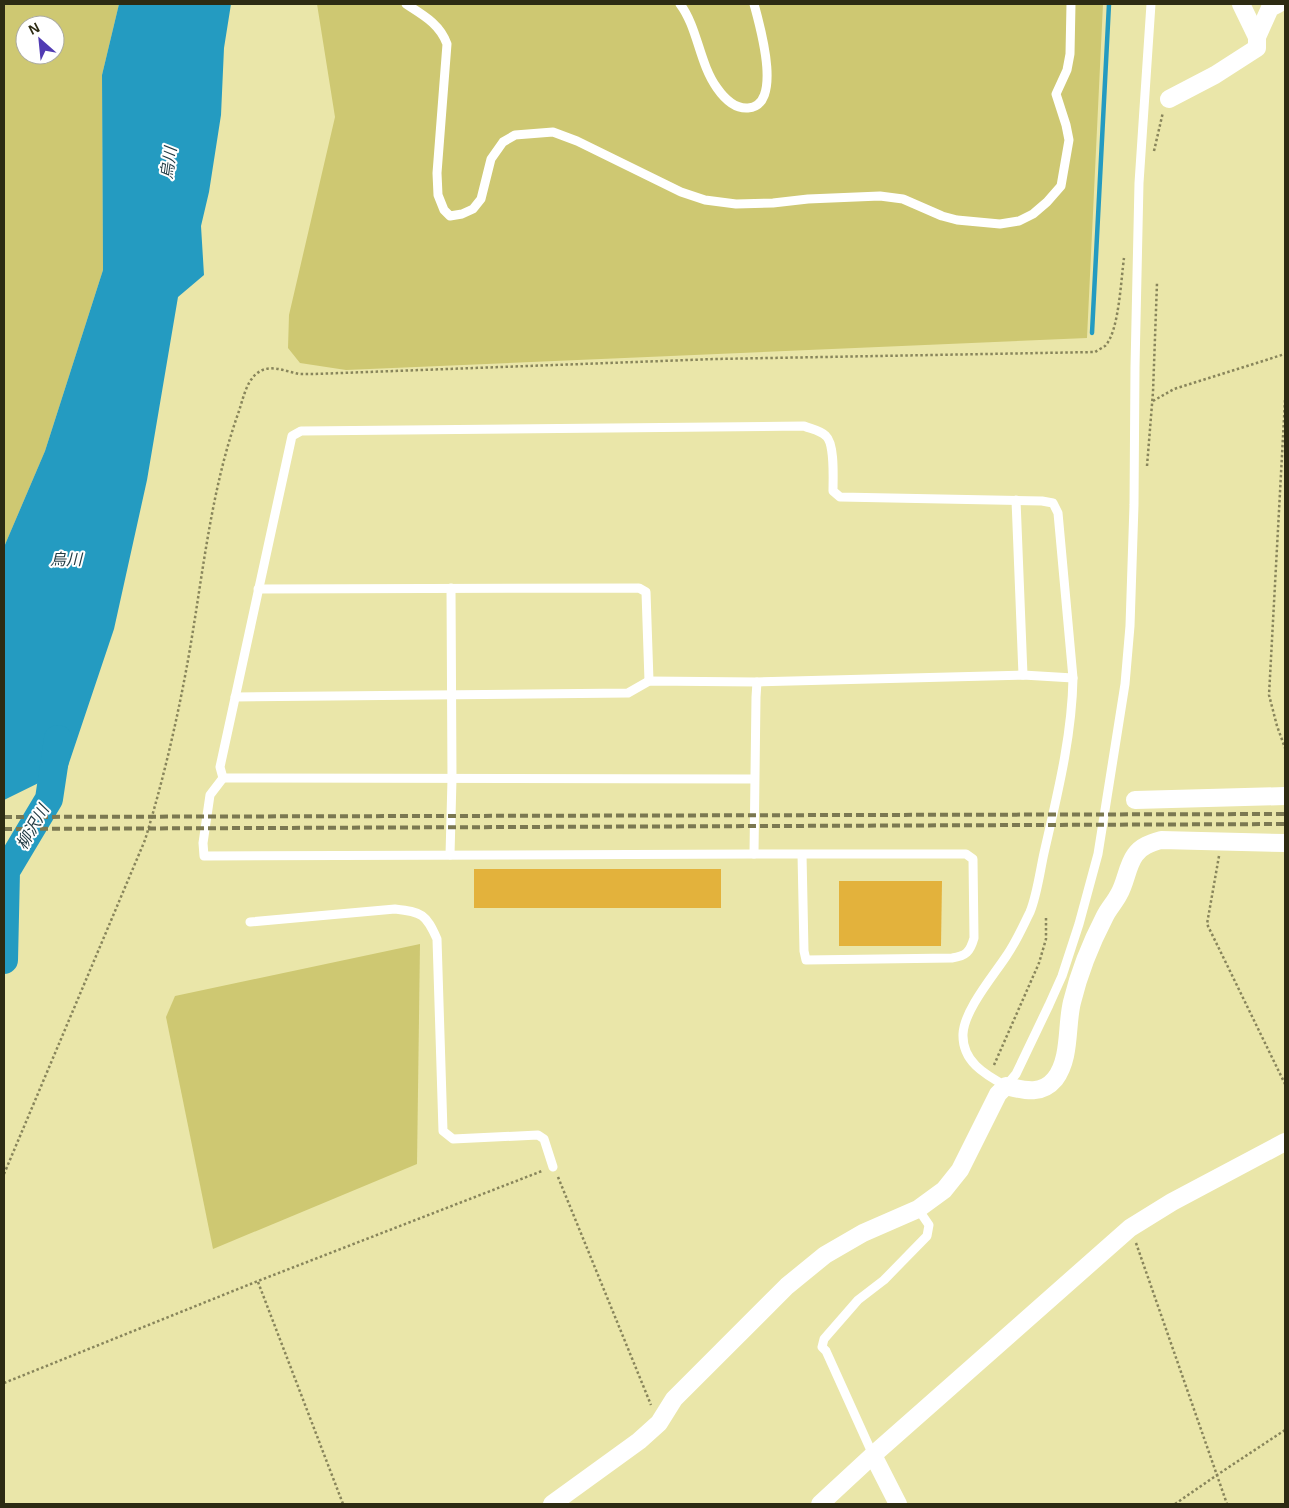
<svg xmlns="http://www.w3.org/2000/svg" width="1289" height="1508" font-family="Arial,'Noto Sans JP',sans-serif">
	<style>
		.green { fill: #cec872; fill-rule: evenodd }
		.water { fill: #249bc1 }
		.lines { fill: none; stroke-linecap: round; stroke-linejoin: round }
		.stream { stroke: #249bc1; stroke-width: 4.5 }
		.river { stroke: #249bc1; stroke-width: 28 }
		.building { fill: #e3b23c }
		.path { stroke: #88855b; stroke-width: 2.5; stroke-dasharray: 2.5 2.5; stroke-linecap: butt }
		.lane { stroke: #fff; stroke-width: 9 }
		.street { stroke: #fff; stroke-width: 18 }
		.rail { stroke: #7b7851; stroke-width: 4; stroke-dasharray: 8 4; stroke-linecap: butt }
		.labels { text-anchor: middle; stroke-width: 4; stroke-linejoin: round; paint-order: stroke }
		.water-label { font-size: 16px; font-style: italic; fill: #233c45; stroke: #fff }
	</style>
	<rect width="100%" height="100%" fill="#eae6a9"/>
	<g class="green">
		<path d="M4,4h115l-17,71 1,195 -58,181 -41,96zM25,25h30v30h-30z"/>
		<path d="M317,4h786l-16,334 -741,32 -46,-7 -12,-15 1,-33 46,-198z"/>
		<path d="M420,944l-3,220 -204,85 -47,-232 9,-21z"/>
	</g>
	<path class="water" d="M119,4h112l-7,44 -3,67 -12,77 -8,34 3,49 -26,22 -31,183 -33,149 -47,140 -63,31v-253l41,-96 58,-181 -1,-195z"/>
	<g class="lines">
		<path class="stream" d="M1092,333l17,-329"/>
		<path class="river" d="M4,960l2,-89 43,-72 9,-60"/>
	</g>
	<g class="building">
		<rect x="474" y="869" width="247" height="39"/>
		<path d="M839,881h103l-1,65h-102z"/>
	</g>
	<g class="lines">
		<g class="path">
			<path d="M1154,151l9,-39"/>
			<path d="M1285,400l-16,295 8,31 8,22"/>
			<path d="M1153,401l21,-12 111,-35"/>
			<path d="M1147,466l6,-74 4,-109"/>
			<path d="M1219,856l-12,68 78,160"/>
			<path d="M994,1065l45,-102 7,-24v-22"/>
			<path d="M4,1174l141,-334c18,-59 32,-119 43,-180 15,-84 22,-168 51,-249 4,-12 7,-28 17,-37 13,-11 28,-3 43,0 5,0 10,0 15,0l401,-15 380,-7c3,-2 7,-4 10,-6 14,-14 16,-67 19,-88"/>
			<path d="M558,1177l93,228"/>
			<path d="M1136,1243l91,261"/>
			<path d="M258,1282l85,222"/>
			<path d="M4,1383l254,-102 284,-110"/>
			<path d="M1175,1504l42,-29 68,-45"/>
		</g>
		<g class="lane">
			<path d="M406,4c17,11 34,20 41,40l-10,129 1,22 6,15 6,6 12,-2 11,-5 8,-10 10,-40 12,-17 12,-7 38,-3 24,9 104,51 24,8 31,4 37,-1 35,-4 72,-3 23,3 39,17 15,4 43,4 19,-3 14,-7 14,-12 14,-16 8,-46 -3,-15 -10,-31 11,-24 3,-16 1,-50"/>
			<path d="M680,4c18,24 19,59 37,84 7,10 18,21 31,20 36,-2 11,-85 6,-104"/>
			<path d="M1016,500l7,175"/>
			<path d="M258,589l381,-1 7,4 3,89"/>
			<path d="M235,697l393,-4 21,-12 108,1 266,-7 50,3"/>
			<path d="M223,778l531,1"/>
			<path d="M754,854l2,-157 1,-15"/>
			<path d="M802,854l2,97 2,9 146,-2c14,-2 18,-6 22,-20l-1,-79 -7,-5h-212l-550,2 -1,-13 7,-48 13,-17 -3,-11 72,-331 9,-5 503,-5c7,3 16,4 22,10 9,8 7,43 7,55l7,6 202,4 11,2 5,10 15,165c-1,59 -16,118 -29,175 -4,18 -7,42 -14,59 -7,14 -14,30 -23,43 -13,20 -43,55 -44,79 -1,27 21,40 43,52l10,-12 33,-69 13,-29 17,-52 19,-70 27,-170 5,-58 4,-121 1,-138 4,-184 12,-179"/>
			<path d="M450,855l2,-76 -1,-191"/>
			<path d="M250,922l145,-13c27,3 31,5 42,30l6,192 10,8 85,-4 6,4 9,28"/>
			<path d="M873,1455l-47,-104 -4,-4 2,-8 34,-39 26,-20 43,-44 2,-11 -11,-16"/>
		</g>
		<g class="street">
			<path d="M1257,37l13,-29 8,-4"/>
			<path d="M1169,99l46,-24 42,-27v-11l-16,-33"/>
			<path d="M1135,800l150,-4"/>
			<path d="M873,1455l25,49"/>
			<path d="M552,1504l87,-63 20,-18 15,-24 113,-113 38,-31 38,-22 55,-24 26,-19 16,-20 38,-76 8,-8c17,4 35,10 49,-7 16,-21 11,-53 17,-77 7,-29 19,-59 33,-86 4,-8 10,-14 14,-22 7,-12 8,-28 16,-39 6,-9 16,-12 26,-15l124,3"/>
			<path d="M820,1504l53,-49 257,-227 42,-26 113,-60"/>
		</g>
		<g class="rail">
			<path d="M4,817l1281,-3"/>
			<path d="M4,829l1281,-5"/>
		</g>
	</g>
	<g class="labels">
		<g class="water-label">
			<text transform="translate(168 163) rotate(-82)" y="6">烏川</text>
			<text x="66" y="565">烏川</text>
			<text transform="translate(32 827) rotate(-60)" y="6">柳沢川</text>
		</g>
	</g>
	<rect width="1289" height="1508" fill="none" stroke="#2d2b13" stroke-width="10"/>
	<g transform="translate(40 40) rotate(333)"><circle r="24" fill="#ffffff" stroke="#abaaa1"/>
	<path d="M0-4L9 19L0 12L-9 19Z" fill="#513bb3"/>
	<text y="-8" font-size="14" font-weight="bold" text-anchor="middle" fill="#2d2b13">N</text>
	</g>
</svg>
